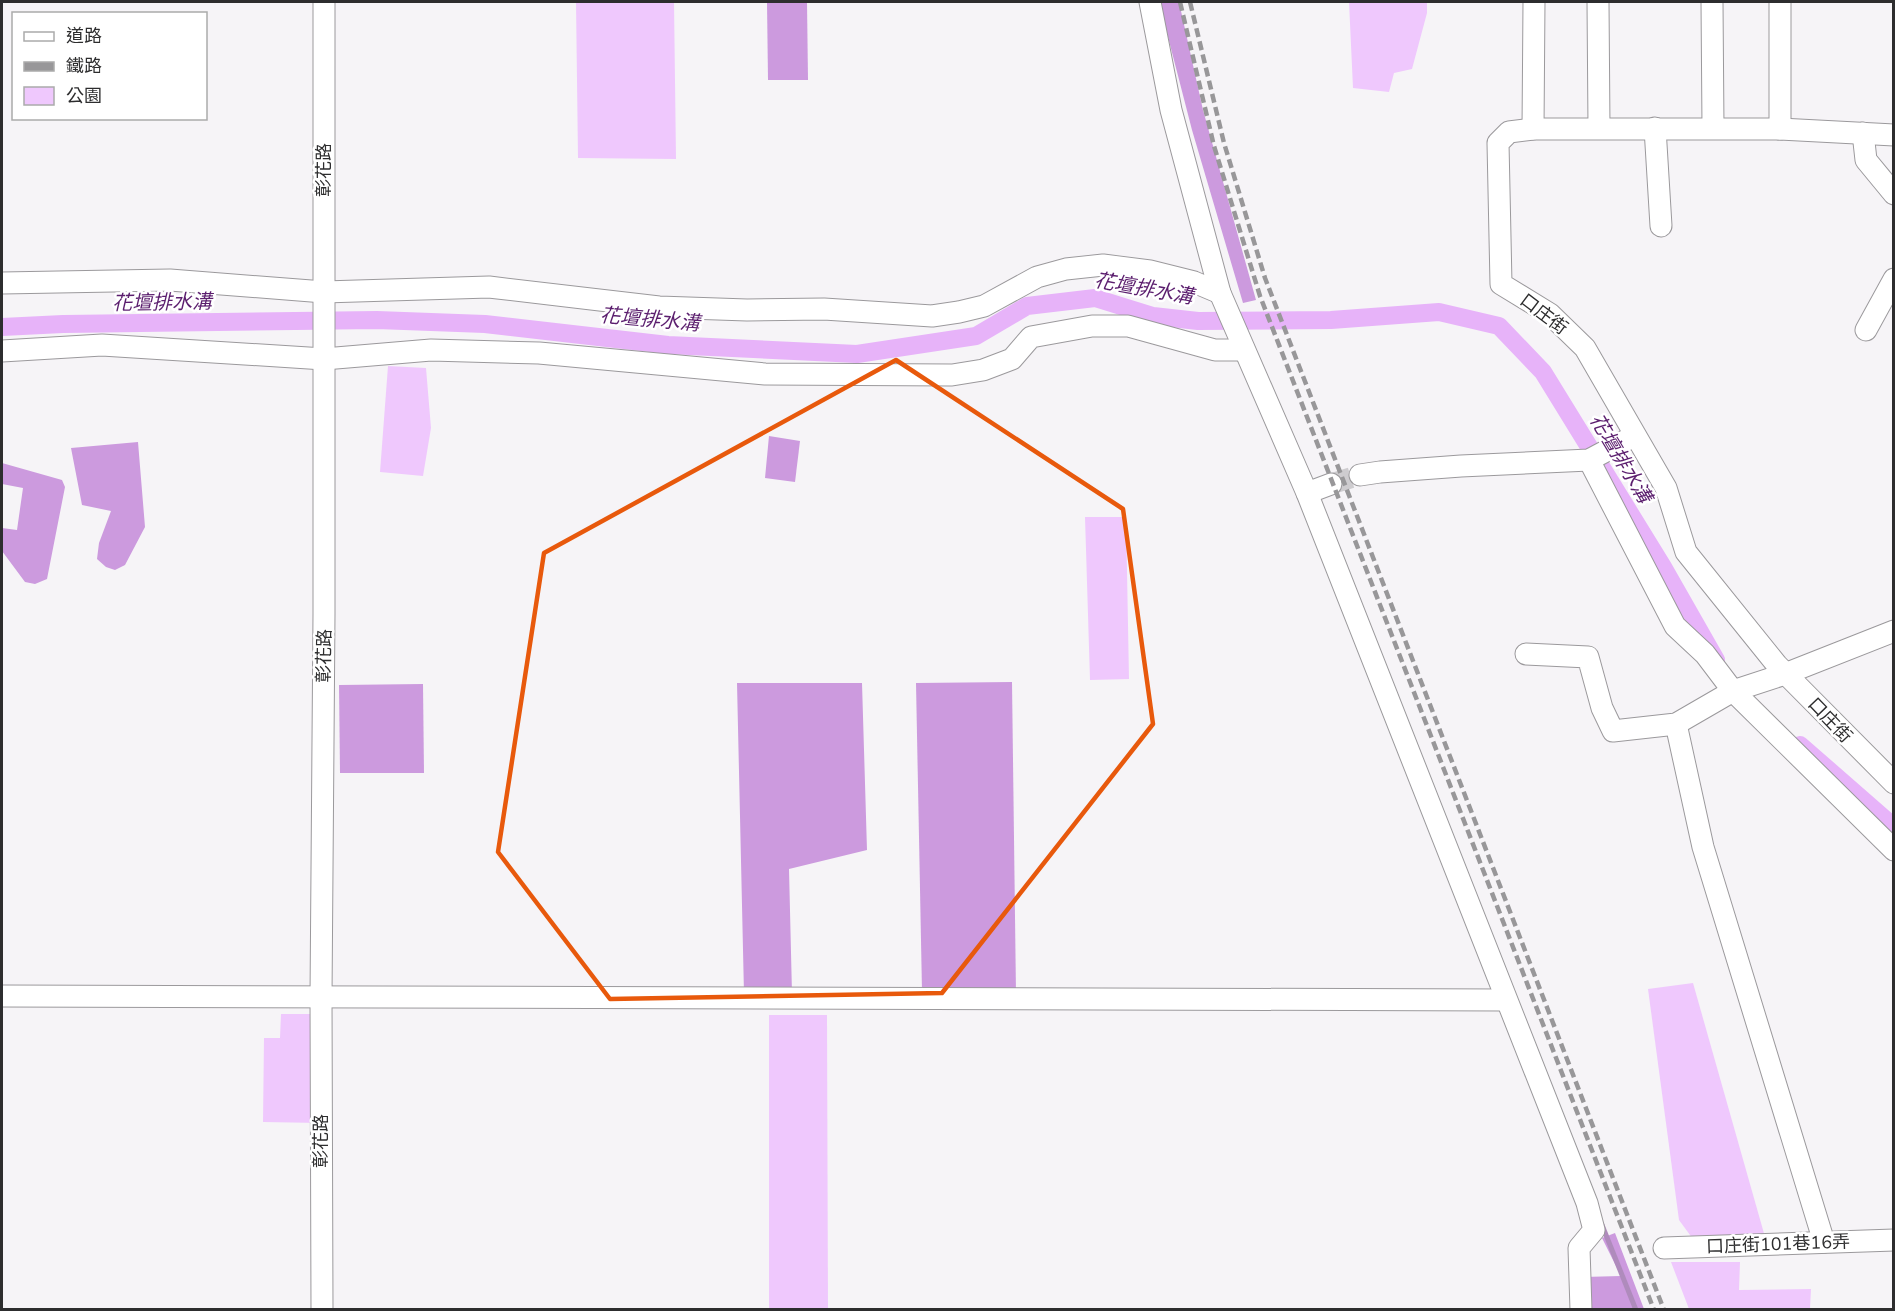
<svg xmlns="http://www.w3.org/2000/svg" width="1895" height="1311" font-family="'Nunito Sans','Noto Sans TC',sans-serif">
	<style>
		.green { fill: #efc8fd }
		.forest { fill: #cc9ade }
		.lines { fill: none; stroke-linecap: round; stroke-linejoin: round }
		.stream { stroke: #af8bbc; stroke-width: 5 }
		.canal { stroke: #e7b3f9; stroke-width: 18 }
		.minor-tunnel { stroke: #cecccf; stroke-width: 21; stroke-dasharray: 21 10; stroke-linecap: butt }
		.minor-casing { stroke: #9b999c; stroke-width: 23 }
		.minor { stroke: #fff; stroke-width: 21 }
		.rail { stroke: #989799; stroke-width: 4.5; stroke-dasharray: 9 4.5; stroke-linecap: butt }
		.marked { fill: none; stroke: #e8590c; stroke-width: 4.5; stroke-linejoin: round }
		.labels { text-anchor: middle; stroke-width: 5; stroke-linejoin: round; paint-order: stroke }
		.street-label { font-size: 18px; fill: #2d2d2e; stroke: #fff }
		.water-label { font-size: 20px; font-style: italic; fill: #5b1e6e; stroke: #fff }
	</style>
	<rect width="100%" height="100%" fill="#f6f4f7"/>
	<g class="green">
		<path d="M576,2h98l2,157 -98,-1z"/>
		<path d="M1349,2h78v11l-15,56 -18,4 -5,19 -36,-4z"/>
		<path d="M388,366l38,2 5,60 -8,48 -43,-4z"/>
		<path d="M1085,517h41l3,162 -39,1z"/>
		<path d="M1693,983l74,261 -66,6 -22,-30 -31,-231z"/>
		<path d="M281,1014h35l5,109 -58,-1 1,-84h16z"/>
		<path d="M769,1015h58l1,294h-59z"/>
		<path d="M1671,1262h69l-1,28 72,-1 -1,20h-121z"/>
	</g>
	<g class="forest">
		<path d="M767,2h40l1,78h-40z"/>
		<path d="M1159,2h20l24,108 53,190 -13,3 -51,-173z"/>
		<path d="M769,436l31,5 -5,41 -30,-4z"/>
		<path d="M138,442l7,85 -20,38 -10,5 -9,-3 -9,-8 2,-16 12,-32 -29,-6 -11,-57z"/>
		<path d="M2,463l60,17 3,7 -18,92 -12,5 -10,-2 -23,-31v-23l15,2 6,-42 -21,-4z"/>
		<path d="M1012,682l4,312 -94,-3 -6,-308z"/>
		<path d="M737,683h125l5,167 -78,19 3,125h-48z"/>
		<path d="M423,684l1,89h-84l-1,-88z"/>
		<path d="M1615,1233l29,76h-58l-3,-32 38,-1 -19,-38z"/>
	</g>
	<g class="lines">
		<path class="stream" d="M1602,1225l34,85"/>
		<g class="canal">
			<path d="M2,327l61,-3 314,-4 108,4 183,21 189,9 119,-18 51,-30 68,-8 58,18 45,5 133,-1 108,-8 60,14 44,46 120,195 53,93"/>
			<path d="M1800,745l94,82"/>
		</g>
		<path class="minor-tunnel" d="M1331,484l29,-9"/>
		<g class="minor-casing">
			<g id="minor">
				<path d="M1150,2l21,108 49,183 87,200 280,710 7,27 -15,18 2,62"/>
				<path d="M1598,2l1,126"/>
				<path d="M1712,2l1,126"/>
				<path d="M1780,2v127"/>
				<path d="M1655,128l6,98"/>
				<path d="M1533,129l1,-127"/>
				<path d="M1863,133l3,27 28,34"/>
				<path d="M1894,135l-114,-6h-247l-24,3 -11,11 3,141 49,30 35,34 81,140 20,64 91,113 117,118"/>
				<path d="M2,283l168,-3 154,12 165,-5 170,20 88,3 77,-1 108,7 27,-4 25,-6 53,-29 29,-8 37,-4 47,6 44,11 26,11"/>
				<path d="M1866,330l28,-51"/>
				<path d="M2,351l100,-6 222,14 107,-9 108,3 226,21 187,1 31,-5 29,-11 19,-22 61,-11h36l87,24h29"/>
				<path d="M1589,460l86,166 30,28 28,37 161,159"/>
				<path d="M1360,475l20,-3 81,-6 128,-6 45,-24"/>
				<path d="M1307,493l24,-9"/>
				<path d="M1526,654l62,3 14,51 11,23 63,-7 57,-33 52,-17 109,-43"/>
				<path d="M1676,724l27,123 121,395"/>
				<path d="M2,996l1504,4"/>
				<path d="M1664,1248l230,-8"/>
				<path d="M322,1310l-1,-313 3,-383v-612"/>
			</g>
		</g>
		<use href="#minor" class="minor"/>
		<g class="rail">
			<path d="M1180,2l34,144 46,150 394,1014"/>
			<path d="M1190,2l34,141 41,135 399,1032"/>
		</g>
	</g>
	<path class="marked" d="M896,360l227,149 30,215 -211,269 -332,6 -112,-147 46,-299z"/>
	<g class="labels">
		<g class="street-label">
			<text transform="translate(324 170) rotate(-90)" y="6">彰花路</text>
			<text transform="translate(1544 314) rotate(37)" y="6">口庄街</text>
			<text transform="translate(324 656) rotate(-89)" y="6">彰花路</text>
			<text transform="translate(1830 720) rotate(46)" y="6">口庄街</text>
			<text transform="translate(321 1141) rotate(-90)" y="6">彰花路</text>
			<text transform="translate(1778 1244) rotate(-2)" y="6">口庄街101巷16弄</text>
		</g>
		<g class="water-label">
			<text transform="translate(1144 288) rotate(10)" y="7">花壇排水溝</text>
			<text transform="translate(162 302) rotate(-1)" y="7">花壇排水溝</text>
			<text transform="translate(650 319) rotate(5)" y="7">花壇排水溝</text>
			<text transform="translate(1621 458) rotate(59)" y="7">花壇排水溝</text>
		</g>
	</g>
	<rect width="1895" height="1311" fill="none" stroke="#2d2d2e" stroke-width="6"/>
	<rect x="12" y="12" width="195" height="108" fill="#ffffff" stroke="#ababab" stroke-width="1.5"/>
	<rect x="24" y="32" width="30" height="9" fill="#ffffff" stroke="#ababab" stroke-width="1.5"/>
	<text x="66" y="42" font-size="18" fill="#2d2d2e">道路</text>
	<rect x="24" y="62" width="30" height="9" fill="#989799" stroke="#ababab" stroke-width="1.5"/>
	<text x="66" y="72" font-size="18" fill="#2d2d2e">鐵路</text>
	<rect x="24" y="87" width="30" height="18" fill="#efc8fd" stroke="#ababab" stroke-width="1.5"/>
	<text x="66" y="102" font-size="18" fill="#2d2d2e">公園</text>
</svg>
